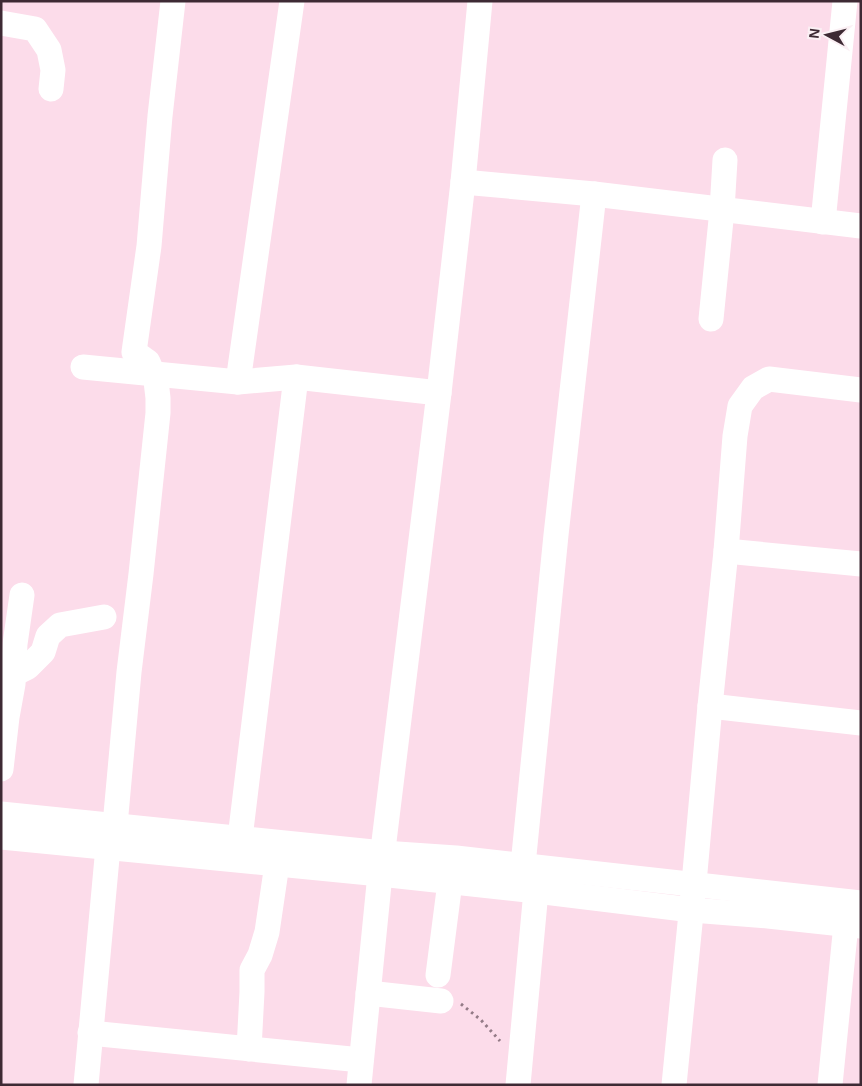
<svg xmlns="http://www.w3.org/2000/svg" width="862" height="1086" font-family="Arial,sans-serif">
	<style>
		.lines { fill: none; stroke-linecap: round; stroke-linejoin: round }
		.path { stroke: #947b87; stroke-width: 3; stroke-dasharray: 2.5 4; stroke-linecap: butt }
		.minor { stroke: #fff; stroke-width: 25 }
	</style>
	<rect width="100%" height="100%" fill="#fcdcea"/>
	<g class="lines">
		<path class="path" d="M461,1004l20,16 19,21"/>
		<g class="minor">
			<path d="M1,23l34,6 14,21 4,20 -2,19"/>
			<path d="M463,182l131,12 267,32"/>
			<path d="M823,222l22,-221"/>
			<path d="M711,319l11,-109 3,-50"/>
			<path d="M83,367l155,15 58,-5 143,16"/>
			<path d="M238,382l54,-381"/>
			<path d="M726,551l135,13"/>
			<path d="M14,674l14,-7 15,-15 5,-16 12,-11 44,-8"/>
			<path d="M710,706l151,17"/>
			<path d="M1,769l6,-52 6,-33 2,-40 7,-49"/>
			<path d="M1,814l382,39 73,5 405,45"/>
			<path d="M115,825l14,-153 12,-98 17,-161v-15l-2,-17 -8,-19 -14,-10 15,-106 11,-130 13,-115"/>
			<path d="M1,837l379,37 156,17 156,19 76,6 93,10"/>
			<path d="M240,838l56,-461"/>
			<path d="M523,865l33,-330 38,-341"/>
			<path d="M438,975l12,-93"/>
			<path d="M368,993l73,8"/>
			<path d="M90,1033l271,27"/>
			<path d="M249,1049l3,-57v-22l8,-15 7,-23 10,-68"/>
			<path d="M86,1085l22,-238"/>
			<path d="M359,1085l21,-211 59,-481 24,-211 17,-181"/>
			<path d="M518,1085l18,-194"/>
			<path d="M674,1085l20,-202 16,-177 16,-155 9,-115 5,-30 13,-18 16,-9 92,11"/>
			<path d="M830,1085l16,-161"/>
		</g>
	</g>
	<rect width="862" height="1086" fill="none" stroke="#3e2a34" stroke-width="5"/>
	<g transform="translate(827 35) rotate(277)" stroke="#fbf0f4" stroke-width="4" paint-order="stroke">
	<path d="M0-4L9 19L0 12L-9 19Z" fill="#3e2a34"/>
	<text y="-8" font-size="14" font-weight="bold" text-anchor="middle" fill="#3e2a34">N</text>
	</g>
</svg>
